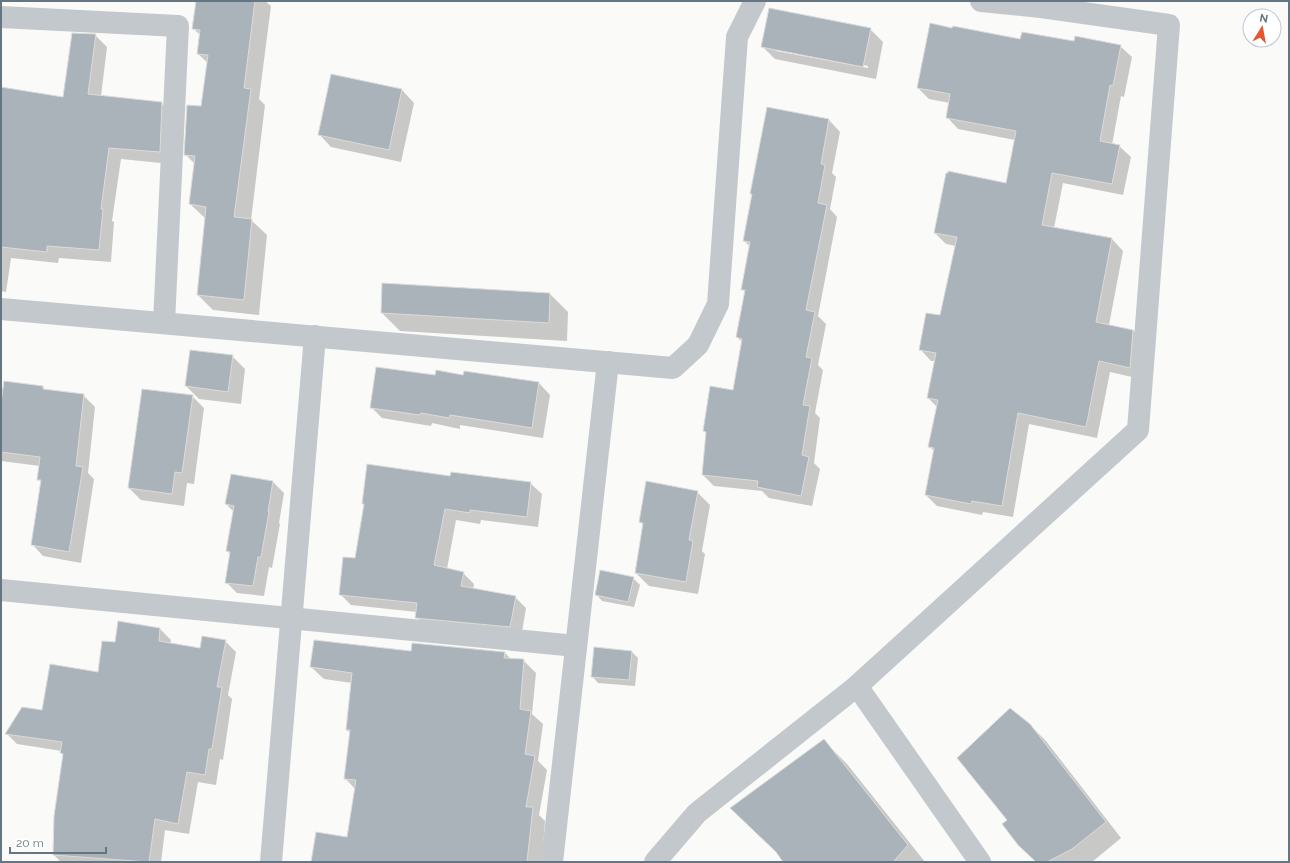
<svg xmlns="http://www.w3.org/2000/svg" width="1290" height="863" font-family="Raleway,sans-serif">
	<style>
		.shadow { fill: #0003; fill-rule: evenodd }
		.building { fill: #aab3b9; stroke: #dcdcda }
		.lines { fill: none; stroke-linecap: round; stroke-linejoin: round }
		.minor { stroke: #c3c8cc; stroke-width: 22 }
	</style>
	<rect width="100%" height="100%" fill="#fafaf8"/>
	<g class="shadow">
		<path d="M197,1h68l6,5 -12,93 6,6 -14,115 16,15 -8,80 -46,-5 -15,-15 8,-76 -16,-15 5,-40 -10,-10 17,-47 6,-44 -10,-9 2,-19 -7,-7z"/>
		<path d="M870,29l13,13 -7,37 -101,-20 -13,-13zM776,48l92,18v2l-92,-17z"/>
		<path d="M95,35l12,12 -6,49 60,7 12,12 -2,49 -50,-5 -9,62 2,1 -3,40 -52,-4 -1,5 -47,-5 -5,34 -5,-1v-203l63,10z"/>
		<path d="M1021,40l99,6 12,11 -8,40 -3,-1 -9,49 7,1 12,11 -8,38 -60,-12 -9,45 58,11 11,12 -14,74 24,5 11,12 -3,37 -31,-7 -13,66 -68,-14 -16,93 -30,-5 -1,3 -45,-9 -11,-11 8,-44 -5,-5 9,-38 -10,-10 7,-37h-4l-11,-12 21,-32 15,-71 -10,-2 -11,-11 72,-49 8,-44 -57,-11 -11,-12 3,-14 -21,-4 -11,-11z"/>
		<path d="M402,90l12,13 -13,59 -70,-15 -12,-13z"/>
		<path d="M829,120l11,12 -8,41 4,4 -6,32 7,8 -19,99 8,8 -8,41 5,5 -8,43 5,5 -6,45 6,6 -8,37 -43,-8 -7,-7 -48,-5 -11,-11 4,-42 -3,-2 30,-40 9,-48 -6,-6 9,-44 -4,-4 8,-42 -6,-7 9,-45 -2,-1z"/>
		<path d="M550,294l18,18 -1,29 -167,-10 -18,-18z"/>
		<path d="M232,356l13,13 -4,35 -42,-5 -13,-13z"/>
		<path d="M464,376l75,7 11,12 -7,43 -83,-13v4l-28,-6 -1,3 -49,-8 -11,-11 65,-30z"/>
		<path d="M43,387l3,4 37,4 12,12 -7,66 6,6 -13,84 -38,-7 -11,-12 10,-61 -4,-4 2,-13 -39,-5v-73z"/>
		<path d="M192,396l12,12 -10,76 -7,-1 -3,23 -43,-6 -12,-12z"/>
		<path d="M451,477l79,6 12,11 -4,33 -57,-7 -1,4 -24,-4 -9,49 16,4 11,11 -1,5 42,8 11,11 -5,30 -93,-9 -11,-12v-5l-66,-7 -11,-11 16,-35z"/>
		<path d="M273,482l11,11 -5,30 1,1 -8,44 -3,-1 -5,29 -27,-3 -11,-11 4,-28 -3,-3 7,-39 -8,-8z"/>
		<path d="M697,492l13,13 -8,46 3,3 -7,40 -49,-8 -13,-13 8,-47 -4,-4z"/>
		<path d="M633,578l7,7 -6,22 -32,-6 -6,-7z"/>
		<path d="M160,629l11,11 -1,4 31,5 24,-8 11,11 -8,43 4,4 -9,61 -3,-1 -4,26 -18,-3 -9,52 -24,-4 -4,32h-100l-7,-7 10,-100 -2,-4 -45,-7 -11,-11 37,-22 56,-38 17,-29z"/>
		<path d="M412,652l93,1 6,6 12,1 13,13 -4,41 11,10 -5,37 9,9 -8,45 6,6 -3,41h-230l36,-24 7,-49 -10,-11 5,-45 -3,-3 5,-47 -28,-4 -13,-12z"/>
		<path d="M632,652l6,6 -3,28 -37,-3 -6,-7z"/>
		<path d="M1029,724l17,17 75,97 -29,24h-55l-28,-42z"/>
		<path d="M824,741l23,23 78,98h-141z"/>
	</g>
	<g class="building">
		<path d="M196,1h59l-11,87 7,1 -17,128 18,2 -8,81 -47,-5 9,-88 -17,-3 6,-48 -11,-1 3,-50 14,1 7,-51 -11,-1 3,-24 -8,-1z"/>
		<path d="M769,8l102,20 -8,39 -102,-20z"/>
		<path d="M930,23l22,5 1,-2 67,13 2,-7 52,9 1,-5 46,9 -8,41 -3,-1 -10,56 20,4 -8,39 -60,-11 -10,52 70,13 -16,84 37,8 -3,38 -31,-7 -13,66 -68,-14 -16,93 -30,-5 -1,3 -46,-9 9,-47 -6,-1 10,-47 -11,-2 9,-45 -17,-3 7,-37 14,2 17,-78 -23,-4 12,-60h2v-2l58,12 10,-52 -70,-13 4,-24 -33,-6z"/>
		<path d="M72,33l24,1 -8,60 74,8 -2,50 -51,-4 -8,61h2l-4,41 -52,-4v6l-46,-5v-160l62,10z"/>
		<path d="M331,74l71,15 -13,61 -71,-15z"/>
		<path d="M767,107l62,12 -8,45 4,1 -7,38 9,2 -21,105 9,2 -9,45 6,1 -9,47 7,1 -8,49 7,2 -8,39 -44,-9 1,-6 -56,-6 4,-43 -3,-1 7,-45 23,4 9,-51 -6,-2 9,-47h-4l9,-48 -7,-1 9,-47h-2z"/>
		<path d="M382,283l168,10 -1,30 -168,-10z"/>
		<path d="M190,350l43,5 -5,37 -43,-6z"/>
		<path d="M376,367l59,8 1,-5 27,5 1,-4 75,11 -7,46 -82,-13 -1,3 -28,-5 -1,2 -50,-7z"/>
		<path d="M4,381l39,5v3l41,5 -8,72 7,1 -14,85 -38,-7 10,-65h-4l3,-23 -39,-5v-49z"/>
		<path d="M142,389l51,6 -11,78 -7,-1 -3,22 -44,-6z"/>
		<path d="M367,464l83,12 1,-4 80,10 -4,35 -57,-7v3l-25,-4 -11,56 30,7 -3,14 55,10 -6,31 -95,-9 2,-15 -78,-8 4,-38 12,1 9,-54h-2z"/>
		<path d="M231,474l42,7 -5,31h1l-8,45h-3l-5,29 -28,-3 5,-31 -4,-1 8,-45 -9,-2z"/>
		<path d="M646,481l52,10 -9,49 4,1 -7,41 -51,-9 8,-50 -4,-1z"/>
		<path d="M600,570l34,7 -6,25 -33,-7z"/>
		<path d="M118,621l42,7 -1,13 41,7 2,-12 24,4 -9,47h5l-10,62h-3l-4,26 -18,-3 -9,52 -23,-5 -6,43 -96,-7 1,-39 9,-62 -3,-1 2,-11 -57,-8 17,-27 20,3 8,-46 48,8 4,-31 13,1z"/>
		<path d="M314,640l97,11 1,-8 93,9 -1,6 20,1 -4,50 11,2 -6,43 10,2 -9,51h7l-6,55h-216l5,-30 31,5 9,-57 -12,-1 6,-49h-4l6,-57 -42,-6z"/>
		<path d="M594,647l38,4 -3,29 -38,-3z"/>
		<path d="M1010,708l20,16 76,98 -34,27 -25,13h-11l-18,-17 -16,-21 5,-4 -50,-62z"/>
		<path d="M824,739l84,106 -15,17h-110l-7,-10 -46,-44z"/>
	</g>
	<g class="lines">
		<g class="minor">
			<path d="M1,17l177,9 -14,297"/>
			<path d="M1,309l672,59 25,-23 20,-41 19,-267 18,-36"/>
			<path d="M1,590l575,56"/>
			<path d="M857,686l123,176"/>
			<path d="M271,862l44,-526"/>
			<path d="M552,862l56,-500"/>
			<path d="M655,862l42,-49 160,-127 281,-256 31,-405 -128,-18 -60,-6"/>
		</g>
	</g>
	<rect width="1290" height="863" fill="none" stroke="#657683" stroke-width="4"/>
	<g transform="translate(1262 28) rotate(11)"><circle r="19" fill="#ffffff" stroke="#c1c8cd"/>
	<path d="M0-3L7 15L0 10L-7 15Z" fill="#e4572e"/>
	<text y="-6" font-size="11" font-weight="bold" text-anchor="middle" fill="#657683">N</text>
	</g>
	<path d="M10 847v6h96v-6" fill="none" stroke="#657683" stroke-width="2"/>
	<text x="16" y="847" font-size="12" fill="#657683" stroke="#ffffff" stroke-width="3" paint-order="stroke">20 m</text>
</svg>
